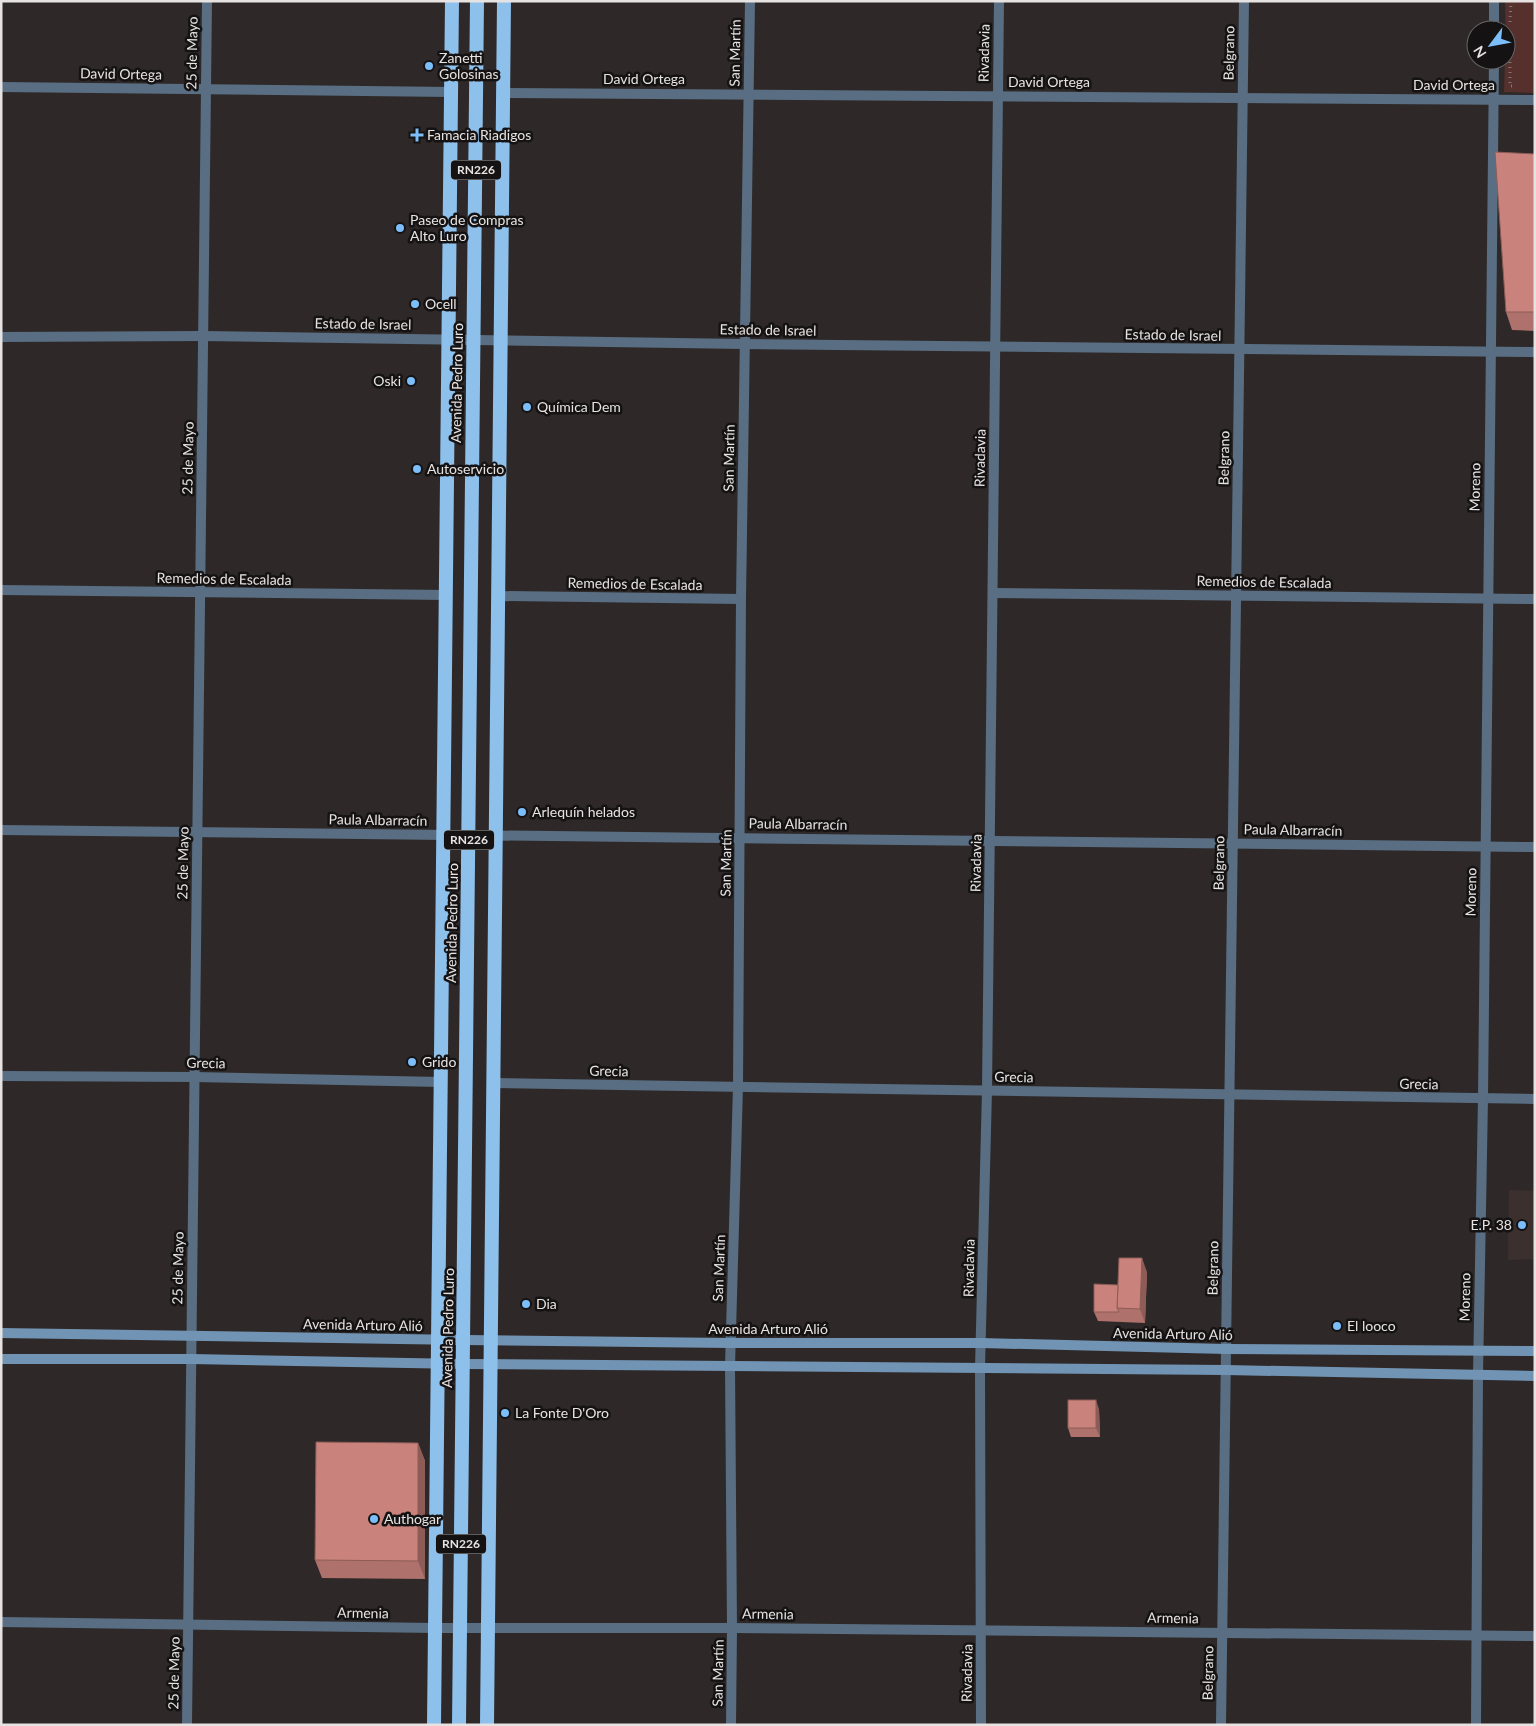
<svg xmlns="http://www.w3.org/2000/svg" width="1536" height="1726" font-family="Lato,sans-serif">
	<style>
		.built { fill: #3c302f }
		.green { fill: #55302c }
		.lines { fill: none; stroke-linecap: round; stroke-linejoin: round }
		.path { stroke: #7d7877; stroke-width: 3; stroke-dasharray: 1 4; stroke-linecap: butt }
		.minor { stroke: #596e82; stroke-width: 10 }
		.secondary { stroke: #7294b4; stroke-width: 10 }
		.trunk { stroke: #8ec0ec; stroke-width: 14 }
		.wall { fill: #ae716b }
		.shaded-wall { fill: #8d5c57 }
		.building { fill: #ca837c; stroke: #8d5c57 }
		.poi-dot { fill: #7cbef9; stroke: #141212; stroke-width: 2 }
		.labels { text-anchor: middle; stroke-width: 5; stroke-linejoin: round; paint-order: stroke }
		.shield { fill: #141212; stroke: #a8a4a4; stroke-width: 1 }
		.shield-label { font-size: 12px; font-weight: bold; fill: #e7e3e3 }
		.street-label { font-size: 14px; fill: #e7e3e3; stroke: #141212 }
		.poi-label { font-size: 14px; fill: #e7e3e3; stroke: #141212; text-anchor: start }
	</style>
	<rect width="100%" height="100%" fill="#2e2928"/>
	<path class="built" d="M1509,1190l26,1v68l-27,1z"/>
	<path class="green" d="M1505,1h30v92l-31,-1 1,-32h1z"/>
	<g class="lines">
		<g class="path">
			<path d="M1510,22l1,-21"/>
			<path d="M1510,32v54h2"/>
		</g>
		<g class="minor">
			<path d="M1494,30v-29"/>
			<path d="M1,87l450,5"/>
			<path d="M504,93l1031,7"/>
			<path d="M1,337l202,-1 541,8 791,8"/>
			<path d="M1,590l445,5"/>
			<path d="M993,593l542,6"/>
			<path d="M499,596l242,3"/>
			<path d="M1,830l1534,17"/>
			<path d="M1,1076l193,1 247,5"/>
			<path d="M493,1083l1042,16"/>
			<path d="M1,1622l434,6h297l803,8"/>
			<path d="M187,1725l20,-1724"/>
			<path d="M731,1725l1,-97 -2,-262 8,-280 3,-487 9,-598"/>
			<path d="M981,1725l-1,-357 7,-278 12,-1089"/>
			<path d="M1221,1725l23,-1724"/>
			<path d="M1476,1725l2,-350 5,-277 11,-1038"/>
		</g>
		<g class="secondary">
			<path d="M1,1333l463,7 266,3h251l245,6 309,2"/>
			<path d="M1,1359h190l272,5 763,6 309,6"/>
		</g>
		<g class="trunk">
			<path d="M434,1725l18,-1724"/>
			<path d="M459,1725l18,-1724"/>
			<path d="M487,1725l17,-1724"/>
		</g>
	</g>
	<g class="wall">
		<path d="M1535,154v177l-23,-1 -6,-18z"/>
		<path d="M1147,1272l-2,51 -47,-2 -4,-9 24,-27z"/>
		<path d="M1099,1409l1,28h-29l-3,-9z"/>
		<path d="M418,1443l7,18v118l-103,-1 -7,-18z"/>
	</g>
	<g class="shaded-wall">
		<path d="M1142,1258l5,14 -2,51 -5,-14z"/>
		<path d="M1096,1400l3,9 1,28 -4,-9z"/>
		<path d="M418,1443l7,18v118l-7,-18z"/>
	</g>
	<g class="building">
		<path d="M1495,152l40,2v158h-29z"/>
		<path d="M1119,1258h23l-2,51 -23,-1z"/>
		<path d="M1094,1284l24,1 -1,23 2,4h-25z"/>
		<rect x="1068" y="1400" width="28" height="28"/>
		<path d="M316,1442l102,1v118l-103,-1z"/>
	</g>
	<g class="poi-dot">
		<circle cx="429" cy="66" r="5"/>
		<path d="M414.5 127.5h5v5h5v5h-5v5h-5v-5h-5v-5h5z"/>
		<circle cx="400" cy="228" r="5"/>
		<circle cx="415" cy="304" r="5"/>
		<circle cx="411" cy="381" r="5"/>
		<circle cx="527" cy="407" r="5"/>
		<circle cx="417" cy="469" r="5"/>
		<circle cx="522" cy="812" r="5"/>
		<circle cx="412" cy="1062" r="5"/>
		<circle cx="1522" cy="1225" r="5"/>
		<circle cx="526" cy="1304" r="5"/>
		<circle cx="1337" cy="1326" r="5"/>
		<circle cx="505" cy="1413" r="5"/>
		<circle cx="374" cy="1519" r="5"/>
	</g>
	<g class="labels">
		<g class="shield">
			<rect x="451" y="160.5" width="50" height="19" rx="4"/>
			<rect x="444" y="830.5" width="50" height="19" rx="4"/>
			<rect x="436" y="1534.5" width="50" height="19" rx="4"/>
		</g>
		<g class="shield-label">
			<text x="476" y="174">RN226</text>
			<text x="469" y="844">RN226</text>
			<text x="461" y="1548">RN226</text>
		</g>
		<g class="street-label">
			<text transform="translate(192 53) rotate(-89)" y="5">25 de Mayo</text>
			<text transform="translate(735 53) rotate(-89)" y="5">San Martín</text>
			<text transform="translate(984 53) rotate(-89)" y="5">Rivadavia</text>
			<text transform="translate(1229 53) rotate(-89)" y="5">Belgrano</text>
			<text transform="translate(121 74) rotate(1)" y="5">David Ortega</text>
			<text x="644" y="84">David Ortega</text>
			<text x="1049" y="87">David Ortega</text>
			<text x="1454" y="90">David Ortega</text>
			<text transform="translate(363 324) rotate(1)" y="5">Estado de Israel</text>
			<text transform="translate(768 330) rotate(1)" y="5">Estado de Israel</text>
			<text transform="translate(1173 335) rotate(1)" y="5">Estado de Israel</text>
			<text transform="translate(457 383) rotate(-89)" y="5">Avenida Pedro Luro</text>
			<text transform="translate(188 458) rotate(-89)" y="5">25 de Mayo</text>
			<text transform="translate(729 458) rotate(-89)" y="5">San Martín</text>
			<text transform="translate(980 458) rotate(-89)" y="5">Rivadavia</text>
			<text transform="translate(1224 458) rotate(-89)" y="5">Belgrano</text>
			<text transform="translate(1475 487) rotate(-89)" y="5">Moreno</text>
			<text transform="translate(224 579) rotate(1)" y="5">Remedios de Escalada</text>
			<text transform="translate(1264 582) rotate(1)" y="5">Remedios de Escalada</text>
			<text transform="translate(635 584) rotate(1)" y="5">Remedios de Escalada</text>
			<text transform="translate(378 820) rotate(1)" y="5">Paula Albarracín</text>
			<text transform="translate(798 824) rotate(1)" y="5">Paula Albarracín</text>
			<text transform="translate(1293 830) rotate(1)" y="5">Paula Albarracín</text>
			<text transform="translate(183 863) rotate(-89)" y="5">25 de Mayo</text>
			<text transform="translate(726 863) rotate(-89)" y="5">San Martín</text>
			<text transform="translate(976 863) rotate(-89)" y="5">Rivadavia</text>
			<text transform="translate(1219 863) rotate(-89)" y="5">Belgrano</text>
			<text transform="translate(1471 892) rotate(-89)" y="5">Moreno</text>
			<text transform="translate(452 923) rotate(-89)" y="5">Avenida Pedro Luro</text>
			<text transform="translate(206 1063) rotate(1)" y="5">Grecia</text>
			<text transform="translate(609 1071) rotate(1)" y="5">Grecia</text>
			<text transform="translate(1014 1077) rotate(1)" y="5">Grecia</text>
			<text transform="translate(1419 1084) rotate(1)" y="5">Grecia</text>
			<text transform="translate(178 1268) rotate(-89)" y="5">25 de Mayo</text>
			<text transform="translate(719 1268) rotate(-88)" y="5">San Martín</text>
			<text transform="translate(969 1268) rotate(-89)" y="5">Rivadavia</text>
			<text transform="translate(1213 1268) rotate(-89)" y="5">Belgrano</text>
			<text transform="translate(1465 1297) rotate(-89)" y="5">Moreno</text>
			<text transform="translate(363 1325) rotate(1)" y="5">Avenida Arturo Alió</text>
			<text transform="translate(448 1328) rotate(-89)" y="5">Avenida Pedro Luro</text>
			<text x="768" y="1334">Avenida Arturo Alió</text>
			<text transform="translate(1173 1334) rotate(1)" y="5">Avenida Arturo Alió</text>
			<text transform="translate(363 1613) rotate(1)" y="5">Armenia</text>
			<text transform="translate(768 1614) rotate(1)" y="5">Armenia</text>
			<text transform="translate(1173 1618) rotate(1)" y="5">Armenia</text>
			<text transform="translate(174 1673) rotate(-89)" y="5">25 de Mayo</text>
			<text transform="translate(718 1673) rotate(-89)" y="5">San Martín</text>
			<text transform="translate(967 1673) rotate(-89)" y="5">Rivadavia</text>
			<text transform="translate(1208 1673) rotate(-89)" y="5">Belgrano</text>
		</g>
		<g class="poi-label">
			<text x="439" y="63">Zanetti<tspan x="439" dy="16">Golosinas</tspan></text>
			<text x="427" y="140">Famacia Riadigos</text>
			<text x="410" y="225">Paseo de Compras<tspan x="410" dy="16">Alto Luro</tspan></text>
			<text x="425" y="309">Ocell</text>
			<text x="401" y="386" text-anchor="end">Oski</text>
			<text x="537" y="412">Química Dem</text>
			<text x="427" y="474">Autoservicio</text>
			<text x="532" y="817">Arlequín helados</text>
			<text x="422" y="1067">Grido</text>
			<text x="1512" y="1230" text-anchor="end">E.P. 38</text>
			<text x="536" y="1309">Dia</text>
			<text x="1347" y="1331">El looco</text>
			<text x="515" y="1418">La Fonte D'Oro</text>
			<text x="384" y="1524">Authogar</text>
		</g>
	</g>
	<rect width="1536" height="1726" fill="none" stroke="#e7e3e3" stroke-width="5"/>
	<g transform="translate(1491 45) rotate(238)"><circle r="24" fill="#141212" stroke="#686666"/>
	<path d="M0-4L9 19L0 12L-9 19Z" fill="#7cbef9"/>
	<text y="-8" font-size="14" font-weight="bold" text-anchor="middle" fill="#e7e3e3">N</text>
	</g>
</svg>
